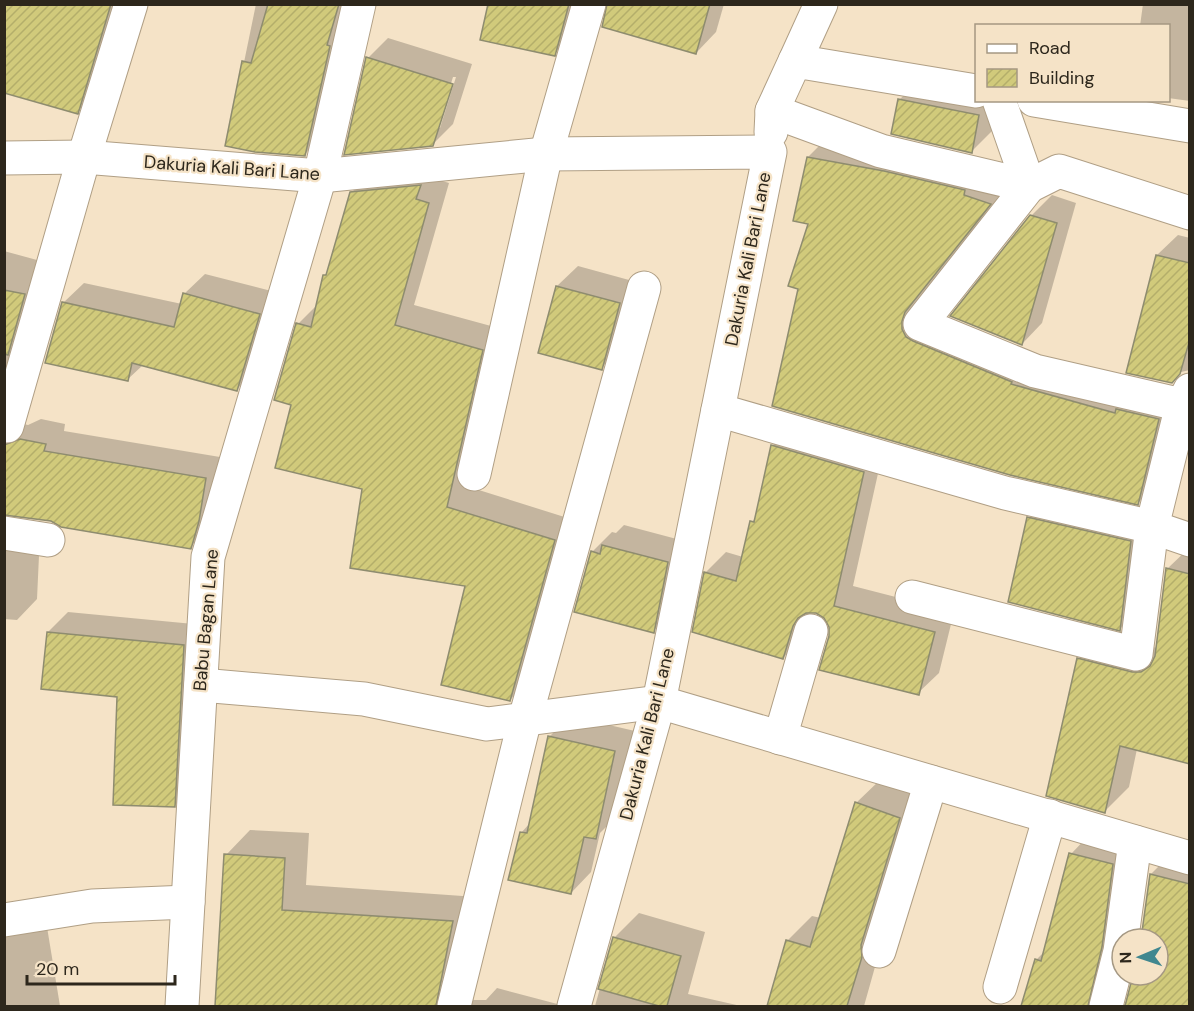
<svg xmlns="http://www.w3.org/2000/svg" width="1194" height="1011" font-family="'DM Sans',sans-serif">
	<style>
		.shadow { fill: #0003; fill-rule: evenodd }
		.building { fill: url(#building-hatch); stroke: #8e8c6f; stroke-width: 1.5 }
		.lines { fill: none; stroke-linecap: round; stroke-linejoin: round }
		.minor-casing { stroke: #b09f85; stroke-width: 35 }
		.minor { stroke: #fff; stroke-width: 33 }
		.labels { text-anchor: middle; stroke-width: 4.5; stroke-linejoin: round; paint-order: stroke }
		.street-label { font-size: 18px; fill: #2d271c; stroke: #f5e3c7 }
	</style>
	<defs>
		<pattern id="building-hatch" width="6" height="6" patternUnits="userSpaceOnUse" patternTransform="scale(1.5)"><rect width="6" height="6" fill="#d1ca7b"/><path d="M-1 1l2-2M0 6l6-6M5 7l2-2" fill="none" stroke="#b4ae6a"/></pattern>
	</defs>
	<rect width="100%" height="100%" fill="#f5e3c7"/>
	<g class="shadow">
		<path d="M4,4h120l-26,88 -21,20z"/>
		<path d="M256,4h96l-27,130 -20,20 -78,-9z"/>
		<path d="M489,4h94l-8,30 -21,20z"/>
		<path d="M627,4h97l-8,28 -20,21z"/>
		<path d="M1143,4h47v97l-22,-3v-72h-28z"/>
		<path d="M388,38l84,26 -19,60 -21,21 -64,-87zM453,77h3l-16,51h-3z"/>
		<path d="M920,80l78,20 -6,31 -21,21 -72,-52z"/>
		<path d="M830,135l182,46 -85,133 106,46 147,37 -20,84 -22,22 -338,-215 10,-65 -2,-66z"/>
		<path d="M372,172l64,7 13,4 -35,122 88,24 -36,157 108,34 -44,159 -20,21 -43,-115 -103,-97 -71,-84 5,-80 20,-20 7,-29 3,-3 23,-79z"/>
		<path d="M1052,195l24,8 -34,120 -20,21 9,-128z"/>
		<path d="M1178,235l12,3v132l-9,2 -9,10 -15,-127z"/>
		<path d="M4,251l44,12 -33,159 13,3 13,-6 24,5 -1,7 162,27 -15,69 -21,20 -184,-34v5l34,16 -3,65 -20,21 -13,-1z"/>
		<path d="M578,266l62,17 -18,65 -21,20 -44,-82z"/>
		<path d="M205,274l74,19 -22,76 -20,20 -94,-24 -15,14 -65,-76 21,-20 98,21 2,-10z"/>
		<path d="M793,425l90,26 -30,135 101,26 -15,61 -21,20 -87,-57v-9l-6,-10 -9,-6h-5l-8,26 -20,21 -89,-27 12,-59 20,-20 17,5 9,-35 4,-5 16,-71z"/>
		<path d="M1049,498l102,23 -11,88 -20,20 -91,-111z"/>
		<path d="M624,525l64,17 -14,68 -21,21 -61,-79 20,-20 4,1z"/>
		<path d="M1190,547v216l-53,-14 -8,38 -25,25 -26,-153 25,-24 54,13 10,-79z"/>
		<path d="M68,612l136,13 -9,161 -21,20 -55,-111 -71,-63z"/>
		<path d="M570,716l65,15 -19,86 -16,16 -9,39 -20,21 -50,-60 9,-10 19,-86z"/>
		<path d="M881,779l43,14 -60,213h-96l20,-66 24,-24 9,2 35,-115z"/>
		<path d="M250,830l59,3 -3,52 171,12 -11,98 8,5h12l11,-12 68,18h-349l10,-151z"/>
		<path d="M1091,833l42,11 -11,160h5l8,-29h23v-36h-16l9,-65 20,-20 19,5v147h-167l13,-46 9,-9 26,-97z"/>
		<path d="M639,913l66,19 -17,62 53,12h-146l19,-68z"/>
		<path d="M47,927l13,79h-56v-73z"/>
	</g>
	<g class="building">
		<path d="M4,4h107l-33,110 -74,-21z"/>
		<path d="M268,4h71l-12,41 3,1 -25,110 -50,-4 -30,-6 17,-85 9,2z"/>
		<path d="M488,4h81l-14,52 -75,-16z"/>
		<path d="M607,4h103l-14,50 -94,-27z"/>
		<path d="M366,57l87,27 -20,62 -89,9z"/>
		<path d="M898,99l81,16 -7,38 -81,-19z"/>
		<path d="M807,157l77,14 81,19 -1,5 27,9 -86,108 -3,9v8l4,8 7,4 99,41 -1,2 104,29 1,-4 43,10 -21,86 -128,-30 -238,-69 26,-117 -10,-3 20,-62 -15,-3z"/>
		<path d="M421,185l-5,14 13,4 -34,122 88,25 -36,157 108,33 -45,161 -69,-16 24,-99 -115,-18 12,-79 -87,-21 16,-63 -17,-5 22,-77 15,4 12,-52h3l24,-83z"/>
		<path d="M1030,215l27,8 -35,122 -72,-29z"/>
		<path d="M1156,255l34,8v76l-10,35 -8,9 -46,-10z"/>
		<path d="M556,286l64,17 -18,67 -64,-17z"/>
		<path d="M4,290l21,4 -17,61 -4,-1z"/>
		<path d="M183,293l77,21 -23,77 -105,-28 -4,18 -83,-18 17,-61 112,25z"/>
		<path d="M20,439l26,5 -2,7 162,27 -7,43 -8,28 -130,-22 -10,-6 -47,-6v-70z"/>
		<path d="M771,445l93,27 -30,134 101,26 -16,63 -100,-25 10,-34v-9l-5,-9 -8,-5h-10l-8,5 -5,8 -10,33 -91,-27 12,-60 32,9 14,-60 4,1z"/>
		<path d="M1027,517l104,24 -11,90 -112,-29z"/>
		<path d="M602,545l66,17 -14,71 -80,-21 17,-61 9,3z"/>
		<path d="M1166,568l24,6v190l-70,-18 -15,67 -59,-17 31,-138 55,14h9l9,-6 5,-10z"/>
		<path d="M47,632l137,13 -9,162 -62,-2 4,-108 -76,-8z"/>
		<path d="M548,736l67,15 -19,88 -12,-2 -13,57 -63,-14 12,-48 7,1z"/>
		<path d="M855,802l45,16 -39,127 1,12 -15,49h-80l19,-66 24,7z"/>
		<path d="M1069,853l44,11 -11,83 -14,59h-67l14,-47 6,2z"/>
		<path d="M224,854l61,4 -3,52 171,11 -17,85h-221z"/>
		<path d="M1150,874l40,10v122h-65l8,-31h25v-36h-17z"/>
		<path d="M613,937l68,19 -14,50h-8l-61,-17z"/>
	</g>
	<g class="lines">
		<g class="minor-casing">
			<g id="minor">
				<path d="M795,61l26,-57"/>
				<path d="M999,100l30,86 -109,138 115,47 147,34"/>
				<path d="M1034,100l156,26"/>
				<path d="M772,111l109,40 148,35 30,-15 131,42"/>
				<path d="M771,132l1,-21 23,-50 181,30"/>
				<path d="M4,158l80,-1 236,19 226,-22 224,-2 -111,550 -85,304"/>
				<path d="M718,410l287,83 147,34 38,13"/>
				<path d="M4,426h3l77,-269 47,-153"/>
				<path d="M474,474l72,-320 43,-150"/>
				<path d="M4,533l44,7"/>
				<path d="M912,597l224,57 16,-127 30,-122 8,-15"/>
				<path d="M201,685l163,14 123,25 172,-22 531,156"/>
				<path d="M780,738l31,-107"/>
				<path d="M4,920l88,-14 96,-4"/>
				<path d="M879,951l52,-169"/>
				<path d="M1000,987l50,-171"/>
				<path d="M182,1006l26,-449 112,-381 39,-172"/>
				<path d="M454,1006l71,-287 119,-431"/>
				<path d="M1106,1006l14,-55 15,-109"/>
			</g>
		</g>
		<use href="#minor" class="minor"/>
	</g>
	<g class="labels">
		<g class="street-label">
			<text transform="translate(232 168) rotate(4)" y="6">Dakuria Kali Bari Lane</text>
			<text transform="translate(748 259) rotate(-79)" y="6">Dakuria Kali Bari Lane</text>
			<text transform="translate(206 620) rotate(-85)" y="6">Babu Bagan Lane</text>
			<text transform="translate(647 734) rotate(-76)" y="6">Dakuria Kali Bari Lane</text>
		</g>
	</g>
	<rect width="1194" height="1011" fill="none" stroke="#2d271c" stroke-width="12"/>
	<rect x="975" y="24" width="195" height="78" fill="#f5e3c7" stroke="#a59883" stroke-width="1.5"/>
	<rect x="987" y="44" width="30" height="9" fill="#ffffff" stroke="#a59883" stroke-width="1.5"/>
	<text x="1029" y="54" font-size="18" fill="#2d271c">Road</text>
	<rect x="987" y="69" width="30" height="18" fill="url(#building-hatch)" stroke="#a59883" stroke-width="1.5"/>
	<text x="1029" y="84" font-size="18" fill="#2d271c">Building</text>
	<g transform="translate(1140 957) rotate(268)"><circle r="28" fill="#f5e3c7" stroke="#a59883" stroke-width="1.5"/>
	<path d="M0-4.5L10 22L0 15L-10 22Z" fill="#40878f"/>
	<text y="-9" font-size="16" font-weight="bold" text-anchor="middle" fill="#2d271c">N</text>
	</g>
	<path d="M27 975v9h148v-9" fill="none" stroke="#2d271c" stroke-width="3"/>
	<text x="36" y="975" font-size="18" fill="#2d271c" stroke="#f5e3c7" stroke-width="4.5" paint-order="stroke">20 m</text>
</svg>
